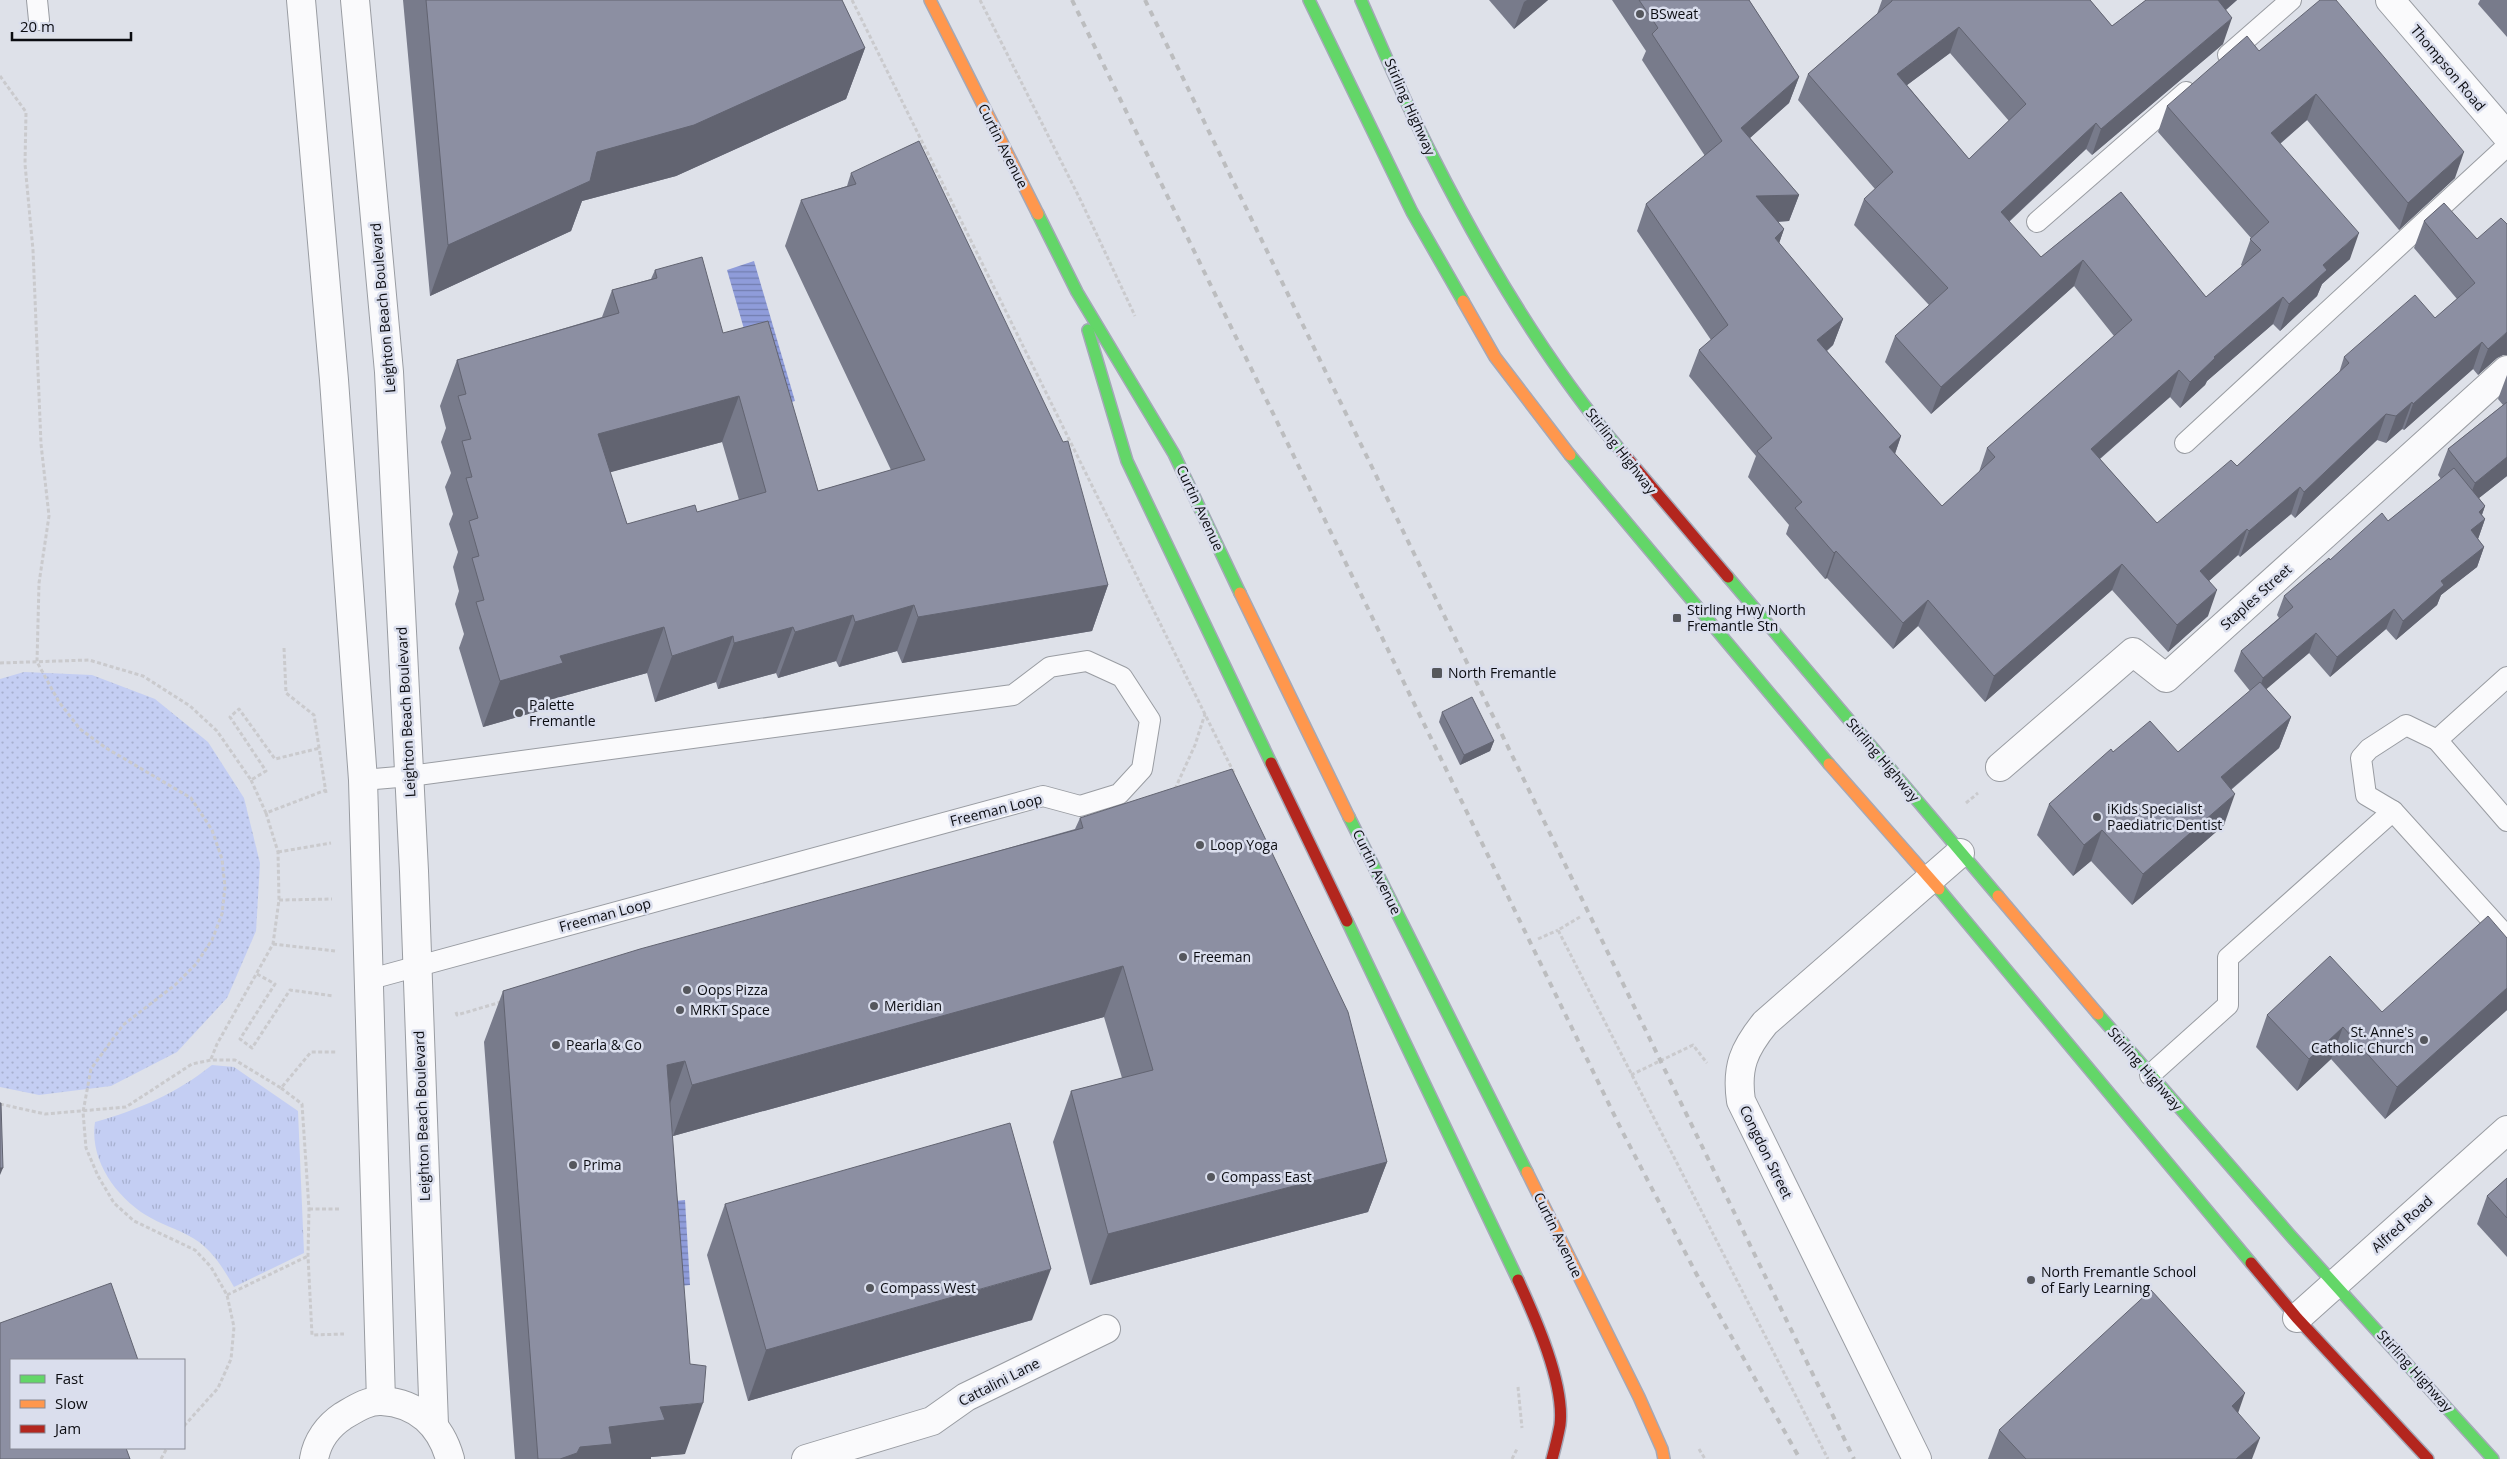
<svg xmlns="http://www.w3.org/2000/svg" width="2507" height="1459" font-family="'Open Sans',sans-serif">
	<style>
		.grass { fill: url(#grass-tufts) }
		.park { fill: url(#park-dots) }
		.water { fill: url(#water-rules) }
		.lines { fill: none; stroke-linecap: round; stroke-linejoin: round }
		.lane-casing { stroke: #999ca2; stroke-width: 22 }
		.street-casing { stroke: #999ca2; stroke-width: 30 }
		.fast-casing { stroke: #a4a8b7; stroke-width: 14 }
		.slow-casing { stroke: #a4a8b7; stroke-width: 14 }
		.jam-casing { stroke: #a4a8b7; stroke-width: 14 }
		.path { stroke: #cacacd; stroke-width: 3; stroke-dasharray: 4 2.5; stroke-linecap: butt }
		.lane { stroke: #fafafc; stroke-width: 20 }
		.street { stroke: #fafafc; stroke-width: 28 }
		.fast { stroke: #63d668; stroke-width: 11 }
		.slow { stroke: #ff974d; stroke-width: 11 }
		.jam { stroke: #b3261e; stroke-width: 11 }
		.rail { stroke: #bcbdbf; stroke-width: 4; stroke-dasharray: 6 6; stroke-linecap: butt }
		.wall { fill: #787b8b; fill-rule: evenodd }
		.shaded-wall { fill: #626471 }
		.building { fill: #8c8fa2; stroke: #626471; fill-rule: evenodd }
		.poi-dot { fill: #55575d; stroke: #dadeed; stroke-width: 2 }
		.labels { text-anchor: middle; stroke-width: 5; stroke-linejoin: round; paint-order: stroke }
		.poi-label { font-size: 14px; fill: #0b0c11; stroke: #dadeed; text-anchor: start }
		.street-label { font-size: 14px; fill: #0b0c11; stroke: #dadeed }
	</style>
	<defs>
		<pattern id="grass-tufts" width="24" height="20" patternUnits="userSpaceOnUse" patternTransform="scale(1.25)"><rect width="24" height="20" fill="#c4cef3"/><path d="M3 7l-1-3M5 7V3M7 7l1-3M15 17l-1-3M17 17v-4M19 17l1-3" fill="none" stroke="#a7b0cf"/></pattern>
		<pattern id="park-dots" width="8" height="8" patternUnits="userSpaceOnUse" patternTransform="scale(1.25)"><rect width="8" height="8" fill="#c4cef3"/><path d="M2 2h.1M6 6h.1" fill="none" stroke="#a7b0cf" stroke-width="1.8" stroke-linecap="round"/></pattern>
		<pattern id="water-rules" width="6" height="5" patternUnits="userSpaceOnUse" patternTransform="scale(1.25)"><rect width="6" height="5" fill="#8f9cda"/><path d="M0 2.5h6" fill="none" stroke="#737eaf"/></pattern>
	</defs>
	<rect width="100%" height="100%" fill="#dee1e9"/>
	<path class="grass" d="M212,1065l22,2 64,44 6,142 -70,34c-10,-17 -19,-33 -35,-45 -15,-11 -32,-15 -48,-24 -33,-18 -62,-57 -56,-96 43,-12 82,-29 117,-57z"/>
	<path class="park" d="M24,672l68,3 63,24 53,43 36,56 16,65 -4,68 -29,67 -50,54 -66,34 -72,9 -39,-8v-408z"/>
	<g class="water">
		<path d="M754,261l41,140 -28,8 -40,-139z"/>
		<path d="M685,1200l5,85 -20,2 -5,-85z"/>
	</g>
	<g class="lines">
		<g class="lane-casing">
			<g id="lane">
				<path d="M37,0l2,20"/>
				<path d="M2228,55l63,-55"/>
				<path d="M2037,222l149,-130"/>
				<path d="M2185,443l322,-297"/>
				<path d="M2507,677l-70,63 70,81"/>
				<path d="M363,780l47,-4 603,-81 37,-28 37,-6 35,16 28,43 -8,49 -23,25 -39,12 -37,-10 -676,184"/>
				<path d="M2393,811l-27,-16 -5,-37 8,-9 37,-24 31,15"/>
				<path d="M2150,1075l78,-70v-47l165,-147 114,126"/>
			</g>
		</g>
		<g class="street-casing">
			<g id="street">
				<path d="M301,0l33,380 29,400 18,621"/>
				<path d="M355,0l34,372 25,499 20,554"/>
				<path d="M2390,0l117,136"/>
				<path d="M2000,767l133,-115 33,26 341,-308"/>
				<path d="M2297,1318l210,-188"/>
				<path d="M314,1459c3,-18 14,-33 29,-43 12,-7 25,-16 39,-15 36,2 59,25 68,58"/>
				<path d="M806,1459l126,-38 34,-24 140,-68"/>
				<path d="M1917,1459l-176,-358c-5,-34 3,-52 24,-78l195,-170"/>
			</g>
		</g>
		<g class="fast-casing">
			<g id="fast">
				<path d="M1309,0l103,212 51,89"/>
				<path d="M1361,0c23,52 45,105 71,155 53,105 114,208 190,297"/>
				<path d="M1038,214l39,78 97,162 66,139"/>
				<path d="M1088,330l39,131 144,302"/>
				<path d="M1570,455l259,309"/>
				<path d="M1728,577l270,319"/>
				<path d="M1349,817l178,355"/>
				<path d="M1939,889l312,374"/>
				<path d="M1347,921l171,359"/>
				<path d="M2098,1014l192,221 203,224"/>
			</g>
		</g>
		<g class="slow-casing">
			<g id="slow">
				<path d="M930,0l108,214"/>
				<path d="M1463,301l32,56 75,98"/>
				<path d="M1240,593l109,224"/>
				<path d="M1829,764l110,125"/>
				<path d="M1998,896l100,118"/>
				<path d="M1527,1172l112,225 23,52 2,10"/>
			</g>
		</g>
		<g class="jam-casing">
			<g id="jam">
				<path d="M1622,452l106,125"/>
				<path d="M1271,763l76,158"/>
				<path d="M2251,1263l46,55 131,141"/>
				<path d="M1518,1280c17,37 47,104 42,145 -2,11 -5,23 -8,34"/>
			</g>
		</g>
		<g class="path">
			<path d="M852,0l383,775"/>
			<path d="M980,0l101,201 54,115"/>
			<path d="M0,76l26,36 -1,52 8,86 8,194 8,72 -10,67 -2,79 22,40 21,27 26,19 85,50 21,32 10,29 3,28 -3,27 -10,26 -16,24 -21,21 -52,40 -32,44 -8,43 3,36 12,28 16,27 20,18 61,29 16,17 16,28 7,32 -3,32 -13,29 -34,38"/>
			<path d="M284,648l2,45 28,22 12,78"/>
			<path d="M0,663l89,-3 54,16 47,30 27,25 34,49 15,-9 -36,-54 9,-8 36,50 45,-11"/>
			<path d="M251,780l15,33 60,-23"/>
			<path d="M1175,789l20,-44 10,-31"/>
			<path d="M1966,803l12,-10"/>
			<path d="M278,852l53,-9"/>
			<path d="M279,900l53,-1"/>
			<path d="M1580,917l-22,13 270,529"/>
			<path d="M1538,939l20,-9"/>
			<path d="M273,944l62,7"/>
			<path d="M257,974l18,10 -35,55 12,9 38,-58 44,6"/>
			<path d="M456,1012l1,3 44,-13"/>
			<path d="M211,1059l6,-15 56,-100 6,-44 -1,-48 -12,-39"/>
			<path d="M1631,1075l62,-30 14,18"/>
			<path d="M281,1088l21,16 7,105 -1,47 4,79 32,-1"/>
			<path d="M0,1104l45,10 81,-7 66,-43 19,-4h24l46,28 30,-36h26"/>
			<path d="M309,1209h31"/>
			<path d="M227,1295l81,-39"/>
			<path d="M1518,1387l4,41"/>
			<path d="M1699,1449l6,10"/>
			<path d="M161,1459l6,-11"/>
			<path d="M1512,1459l5,-10"/>
		</g>
		<use href="#lane" class="lane"/>
		<use href="#street" class="street"/>
		<use href="#fast" class="fast"/>
		<use href="#slow" class="slow"/>
		<use href="#jam" class="jam"/>
		<g class="rail">
			<path d="M1072,0l550,1131 76,146 102,182"/>
			<path d="M1145,0l709,1459"/>
		</g>
	</g>
	<g class="wall">
		<path d="M403,0h439l23,48 -19,51 -170,77 -94,25 -11,30 -141,65z"/>
		<path d="M1489,0h59l-34,29z"/>
		<path d="M1612,0h137l50,77 -10,26 -39,35 49,57 -10,26 -11,1 6,7 -5,14 64,76 -10,26 -6,6 74,85 -6,18 47,52 37,-34 8,-24 127,-112 -40,-50 -143,128 -46,-52 10,-26 34,-31 -75,-80 10,-26 11,-10 -77,-89 10,-26 69,-60 5,-14h208l22,26 34,-26h91l-11,10 -3,34 -131,111 -6,-6 -77,73 32,35 80,-65 85,105 36,-31 -1,-1 10,-27 -93,-106 9,-26 92,-55 196,127 -56,52 -92,-110 -27,24 70,115 -28,25 -5,12 -37,35 -7,-7 -66,57 -2,4 -25,23 -10,-11 -70,62 57,64 80,-57 102,-93 5,-16 91,-39 22,-19 -43,-51 10,-27 20,-18 59,152 -6,3 -19,17 -5,-6 -69,61 -2,-1 -16,14 -9,-3 -82,78 -4,-4 -51,43 -2,-2 -29,26 -1,35 -40,36 -56,-62 -127,112 -67,-76 -25,23 -66,-71 -2,1 -39,-45 3,-9 -41,-48 8,-21 -67,-80 10,-26 12,-10 -74,-109 9,-27 59,-48 -63,-96 4,-9zM1950,53l59,68 -40,38 -62,-74z"/>
		<path d="M2480,0h27v37l-29,-33z"/>
		<path d="M851,173l257,412 -16,46 -190,32 -5,-12 -58,16 -3,-6 -58,17 -2,-5 -58,16 -2,-7 -61,20 -8,-29 -98,27 -3,9 -63,18 -24,-79 5,-14 -9,-30 4,-13 -6,-24 5,-15 -9,-28 4,-10 -8,-27 6,-14 -10,-31 5,-14 -6,-22 17,-46 145,-43 10,-27 39,-11 4,-9 68,63 95,158 73,-21 -106,-224 16,-46 46,-14zM722,442l17,58 -42,12 -70,12 -17,-52z"/>
		<path d="M2507,375v101l-28,22 6,8 -3,9 3,4 -7,20 6,8 -7,20 -36,28 -4,10 -41,35 -10,-11 -56,48 -21,-24 -43,36 25,28 -12,31 -48,42 -7,35 -92,80 -41,-44 -18,15 -36,-41 12,-31 64,-52h65l72,-61 -16,-20 7,-20 38,-33 -2,-3 7,-19 46,-36 58,-39 53,-42 -3,-4 10,-26 55,-44 -5,-6z"/>
		<path d="M1442,712l52,29 -4,10 -30,14 -21,-43z"/>
		<path d="M1080,818l307,344 -19,50 -278,73 -37,-143 18,-51 51,-13 -18,-61 -431,119 -1,-5 13,323 -34,3v2h-136l-31,-417 19,-51 572,-162z"/>
		<path d="M2507,938v72l-122,109 -54,-60 -34,32 -41,-44 11,-32 115,-3z"/>
		<path d="M2507,1178v79l-30,-33 10,-28z"/>
		<path d="M725,1204l307,116 -284,81 -41,-146z"/>
		<path d="M2238,1413l14,46h-264l11,-29z"/>
	</g>
	<g class="shaded-wall">
		<path d="M1527,0h21l-34,29 10,-27z"/>
		<path d="M2217,0h20l-29,25z"/>
		<path d="M2232,18l-9,26 -131,111 9,-26z"/>
		<path d="M1959,27l-9,26 -63,47 10,-26z"/>
		<path d="M865,48l-19,51 -170,77 -94,25 -11,30 -141,65 18,-51 149,-93z"/>
		<path d="M1799,77l-10,26 -57,51 9,-26z"/>
		<path d="M2316,94l-9,26 -46,40 10,-27z"/>
		<path d="M2096,123l-10,26 -95,89 10,-26z"/>
		<path d="M2464,152l-9,26 -56,52 9,-27z"/>
		<path d="M1799,195l-10,26 -43,2 10,-27z"/>
		<path d="M1784,229l-9,26v-17z"/>
		<path d="M2359,233l-9,26 -28,25 -5,12 -37,35 9,-27 34,-39z"/>
		<path d="M2083,260l-9,26 -143,128 10,-27z"/>
		<path d="M2283,297l-10,27 -66,57 -2,4 -25,23 10,-26 24,-25z"/>
		<path d="M1843,319l-10,26 -25,21 9,-26z"/>
		<path d="M2507,332v23h-4l-6,3 -19,17 10,-26z"/>
		<path d="M2482,342l-9,27 -69,61 9,-26z"/>
		<path d="M2179,370l-9,27 -89,78 10,-26z"/>
		<path d="M739,396l-17,46 -140,38 16,-46z"/>
		<path d="M2412,402l-10,27 -16,14 10,-27z"/>
		<path d="M2386,414l-9,26 -82,78 9,-26z"/>
		<path d="M1901,436l-9,26 -3,-15z"/>
		<path d="M2507,457v19l-42,33 10,-26z"/>
		<path d="M2300,487l-9,27 -51,43 9,-26z"/>
		<path d="M2485,506l-7,19 7,-6 -7,20 -14,11 15,-38z"/>
		<path d="M2247,529l-9,26 -47,42 9,-26z"/>
		<path d="M2484,547l-7,20 -36,28 -4,10 -41,35 7,-19 38,-40z"/>
		<path d="M1836,551l-9,27 -2,1 9,-26z"/>
		<path d="M2122,564l-10,26 -127,112 9,-26z"/>
		<path d="M1108,585l-16,46 -190,32 16,-46z"/>
		<path d="M2217,590l-9,26 -40,36 9,-27z"/>
		<path d="M1928,600l-10,26 -25,23 10,-26z"/>
		<path d="M914,605l-17,46 -58,16 16,-45z"/>
		<path d="M2394,609l-8,20 -56,48 7,-20z"/>
		<path d="M853,615l-17,46 -58,17 17,-46z"/>
		<path d="M664,627l-17,46 -98,27 -3,9 -63,18 17,-46 60,-25z"/>
		<path d="M793,627l-17,46 -58,16 16,-46z"/>
		<path d="M2316,633l-7,20 -53,45 7,-20z"/>
		<path d="M733,636l-17,46 -61,20 17,-46z"/>
		<path d="M2291,717l-12,31 -70,60 12,-31z"/>
		<path d="M1494,741l-4,10 -30,14 4,-10z"/>
		<path d="M2235,794l-11,31 -92,80 11,-31z"/>
		<path d="M2102,830l-11,31 -18,15 11,-31z"/>
		<path d="M1123,966l-19,51 -431,119 19,-51z"/>
		<path d="M2507,988v22l-122,109 12,-32z"/>
		<path d="M2343,1027l-12,32 -34,32 12,-32z"/>
		<path d="M685,1061l-18,51v-47z"/>
		<path d="M1387,1162l-19,50 -278,73 18,-51z"/>
		<path d="M0,1168h3l-3,7z"/>
		<path d="M1051,1269l-19,51 -284,81 18,-51z"/>
		<path d="M2245,1393l-10,29 -3,-16z"/>
		<path d="M703,1403l-18,51 -34,3v2h-91l20,-12 29,-20 51,-20z"/>
		<path d="M2260,1438l-8,21h-16z"/>
	</g>
	<g class="building">
		<path d="M426,0h416l23,48 -171,77 -97,27 -7,29 -142,64z"/>
		<path d="M1639,0h110l50,77 -58,51 58,67 -43,1 28,33 -9,9 68,81 -26,21 84,96 -12,11 53,59 53,-49 -8,-9 145,-128 -49,-60 -142,127 -46,-51 53,-48 -84,-89 29,-27 -85,-98 84,-73v-1h198l22,26 34,-26h72l14,18 -131,111 -5,-6 -95,89 40,45 80,-65 85,105 55,-47 -11,-11 19,-17 -102,-116 80,-70 12,15 61,-51h16l128,152 -56,51 -92,-109 -45,39 88,100 -36,32 4,5 -38,34 -6,-7 -69,60 1,1 -25,24 -11,-12 -88,79 66,74 74,-63 6,6 112,-103 -5,-6 71,-62 20,23 40,-35 -51,-62 20,-18 33,36 24,-21 6,6v108l-19,17 -6,-7 -69,62 -1,-2 -16,14 -10,-2 -82,78 -4,-5 -51,44 -2,-2 -47,42 17,19 -40,35 -55,-61 -128,112 -66,-76 -25,23 -67,-72 -2,2 -39,-45 7,-6 -45,-51 15,-13 -73,-88 29,-25 -82,-121 76,-63 -70,-107 6,-6zM1959,27l67,77 -57,55 -72,-85z"/>
		<path d="M919,141l144,301 5,-1 40,144 -190,32 -4,-12 -59,17 -2,-7 -58,17 -2,-5 -59,16 -1,-7 -61,20 -8,-29 -104,29 3,7 -63,18 -24,-79 8,-2 -12,-42 7,-2 -10,-35 9,-3 -12,-40 6,-1 -10,-36 9,-2 -13,-43 8,-2 -9,-34 162,-47 -7,-23 45,-12 -2,-8 47,-13 21,76 45,-12 50,170 107,-31 -124,-260 55,-16 -5,-11zM739,396l27,96 -69,20 -2,-7 -68,19 -29,-90z"/>
		<path d="M2507,402v55l-32,26 -27,-34z"/>
		<path d="M2454,468l31,38 -6,6 6,7 -14,11 13,17 -43,34 3,4 -41,36 -9,-12 -57,48 -21,-24 -53,45 -22,-27 52,-44 -9,-11 45,-38 1,2 52,-47 6,8z"/>
		<path d="M2260,682l31,35 -70,60 14,17 -92,80 -41,-44 -18,15 -35,-41 62,-55 2,3 37,-31 28,31z"/>
		<path d="M1472,697l22,44 -30,14 -22,-43z"/>
		<path d="M1232,769l116,243 39,150 -279,72 -37,-143 82,-21 -30,-104 -431,119 -7,-24 -18,4 23,299 16,2 -3,37 -43,4 5,13 -56,7 3,17 -32,3 -3,6 -17,6h-22l-35,-468 137,-42 443,-121 -3,-10z"/>
		<path d="M2488,916l19,22v50l-110,99 -54,-60 -34,32 -42,-44 63,-59 52,56z"/>
		<path d="M0,1103h1l2,65h-3z"/>
		<path d="M1010,1123l41,146 -285,81 -41,-146z"/>
		<path d="M2507,1178v40l-20,-22z"/>
		<path d="M111,1283l27,77h-127v88h115l4,11h-130v-136z"/>
		<path d="M2151,1290l94,103 -13,13 28,32 -24,21h-210l-27,-29z"/>
	</g>
	<g class="poi-dot">
		<circle cx="1640" cy="14" r="5"/>
		<rect x="1672" y="613" width="10" height="10" rx="2.5"/>
		<rect x="1431" y="667" width="12" height="12" rx="2.5"/>
		<circle cx="519" cy="713" r="5"/>
		<circle cx="2097" cy="817" r="5"/>
		<circle cx="1200" cy="845" r="5"/>
		<circle cx="1183" cy="957" r="5"/>
		<circle cx="687" cy="990" r="5"/>
		<circle cx="874" cy="1006" r="5"/>
		<circle cx="680" cy="1010" r="5"/>
		<circle cx="2424" cy="1040" r="5"/>
		<circle cx="556" cy="1045" r="5"/>
		<circle cx="573" cy="1165" r="5"/>
		<circle cx="1211" cy="1177" r="5"/>
		<circle cx="2031" cy="1280" r="5"/>
		<circle cx="870" cy="1288" r="5"/>
	</g>
	<g class="labels">
		<g class="poi-label">
			<text x="1650" y="19">BSweat</text>
			<text x="1687" y="615">Stirling Hwy North<tspan x="1687" dy="16">Fremantle Stn</tspan></text>
			<text x="1448" y="678">North Fremantle</text>
			<text x="529" y="710">Palette<tspan x="529" dy="16">Fremantle</tspan></text>
			<text x="2107" y="814">iKids Specialist<tspan x="2107" dy="16">Paediatric Dentist</tspan></text>
			<text x="1210" y="850">Loop Yoga</text>
			<text x="1193" y="962">Freeman</text>
			<text x="697" y="995">Oops Pizza</text>
			<text x="884" y="1011">Meridian</text>
			<text x="690" y="1015">MRKT Space</text>
			<text x="2414" y="1037" text-anchor="end">St. Anne's<tspan x="2414" dy="16">Catholic Church</tspan></text>
			<text x="566" y="1050">Pearla &amp; Co</text>
			<text x="583" y="1170">Prima</text>
			<text x="1221" y="1182">Compass East</text>
			<text x="2041" y="1277">North Fremantle School<tspan x="2041" dy="16">of Early Learning</tspan></text>
			<text x="880" y="1293">Compass West</text>
		</g>
		<g class="street-label">
			<text transform="translate(2448 68) rotate(50)" y="5">Thompson Road</text>
			<text transform="translate(1410 107) rotate(66)" y="5">Stirling Highway</text>
			<text transform="translate(1003 146) rotate(63)" y="5">Curtin Avenue</text>
			<text transform="translate(383 308) rotate(-95)" y="5">Leighton Beach Boulevard</text>
			<text transform="translate(1621 451) rotate(52)" y="5">Stirling Highway</text>
			<text transform="translate(1200 508) rotate(65)" y="5">Curtin Avenue</text>
			<text transform="translate(2256 597) rotate(-42)" y="5">Staples Street</text>
			<text transform="translate(406 712) rotate(-93)" y="5">Leighton Beach Boulevard</text>
			<text transform="translate(1883 760) rotate(50)" y="5">Stirling Highway</text>
			<text transform="translate(996 810) rotate(-14)" y="5">Freeman Loop</text>
			<text transform="translate(1377 872) rotate(64)" y="5">Curtin Avenue</text>
			<text transform="translate(605 915) rotate(-15)" y="5">Freeman Loop</text>
			<text transform="translate(2145 1069) rotate(49)" y="5">Stirling Highway</text>
			<text transform="translate(422 1116) rotate(-92)" y="5">Leighton Beach Boulevard</text>
			<text transform="translate(1766 1152) rotate(64)" y="5">Congdon Street</text>
			<text transform="translate(2402 1224) rotate(-42)" y="5">Alfred Road</text>
			<text transform="translate(1558 1235) rotate(64)" y="5">Curtin Avenue</text>
			<text transform="translate(2415 1371) rotate(48)" y="5">Stirling Highway</text>
			<text transform="translate(999 1382) rotate(-27)" y="5">Cattalini Lane</text>
		</g>
	</g>
	<rect x="10" y="1359" width="175" height="90" fill="#dadeed" stroke="#878a95"/>
	<rect x="20" y="1375" width="25" height="8" fill="#63d668" stroke="#878a95"/>
	<text x="55" y="1384" font-size="15" fill="#0b0c11">Fast</text>
	<rect x="20" y="1400" width="25" height="8" fill="#ff974d" stroke="#878a95"/>
	<text x="55" y="1409" font-size="15" fill="#0b0c11">Slow</text>
	<rect x="20" y="1425" width="25" height="8" fill="#b3261e" stroke="#878a95"/>
	<text x="55" y="1434" font-size="15" fill="#0b0c11">Jam</text>
	<path d="M12 32v8h119v-8" fill="none" stroke="#0b0c11" stroke-width="2.5"/>
	<text x="20" y="32" font-size="15" fill="#0b0c11" stroke="#dadeed" stroke-width="4" paint-order="stroke">20 m</text>
</svg>
